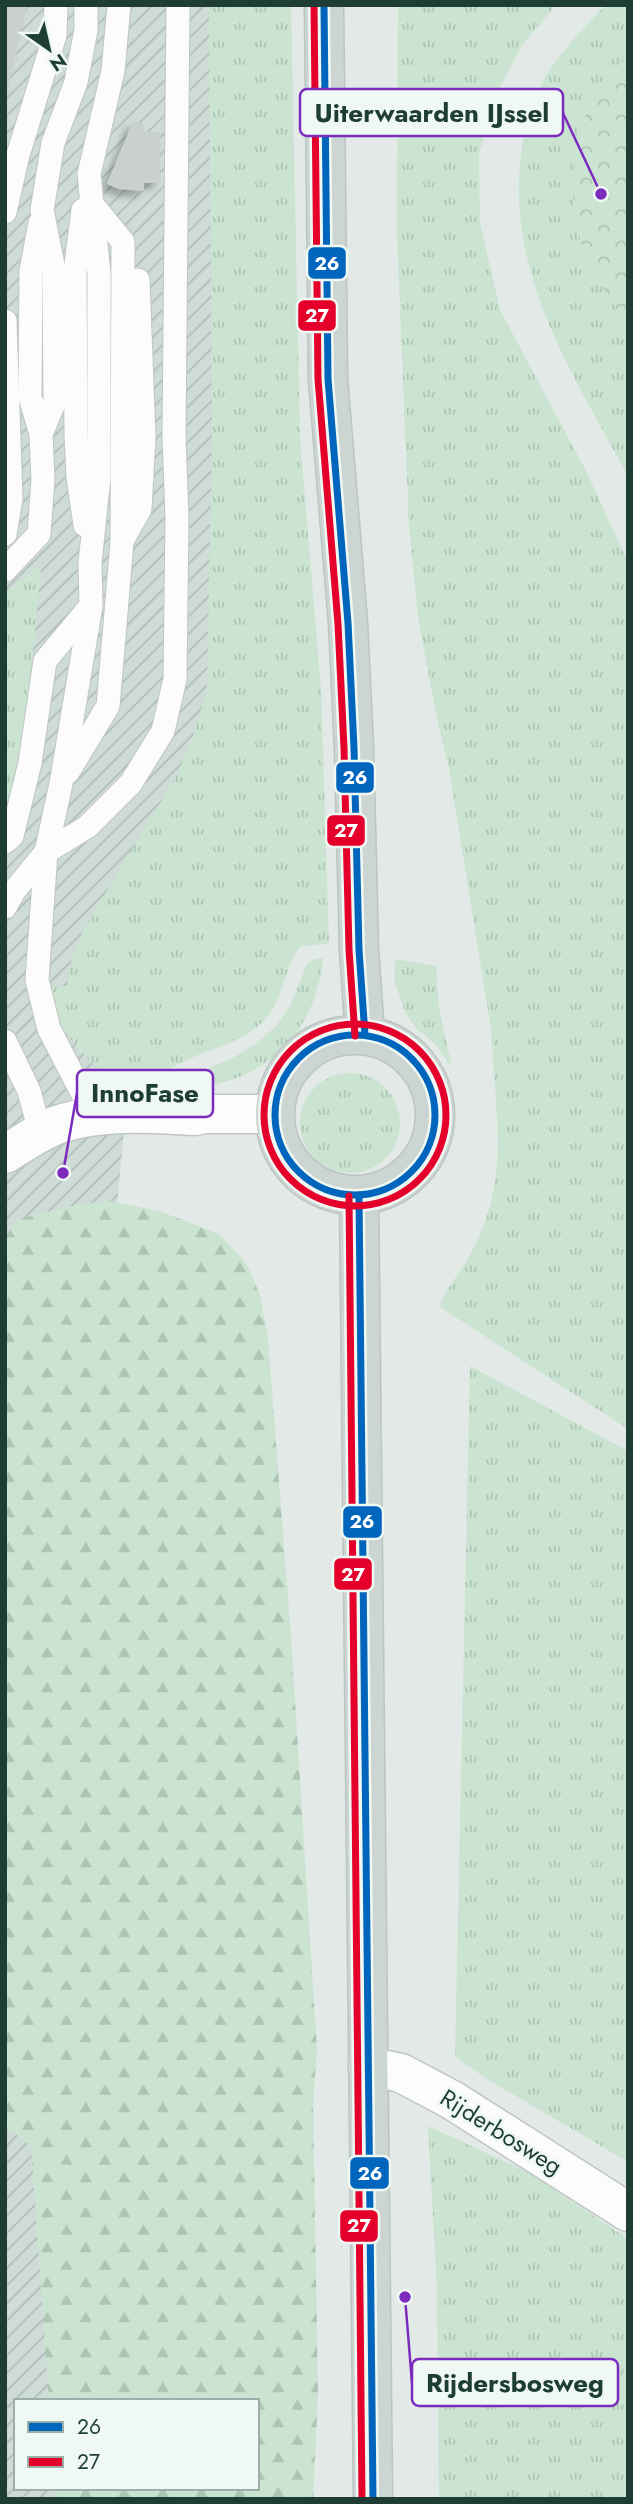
<svg xmlns="http://www.w3.org/2000/svg" width="633" height="2504" font-family="Jost,sans-serif">
	<style>
		.industrial { fill: url(#industrial-furrows) }
		.grass { fill: url(#grass-tufts) }
		.forest { fill: url(#forest-firs) }
		.park { fill: url(#park-crowns) }
		.building { fill: #c9d0cd; filter: url(#shadow) }
		.lines { fill: none; stroke-linecap: round; stroke-linejoin: round }
		.lane-casing { stroke: #bfc6c3; stroke-width: 25 }
		.street-casing { stroke: #bfc6c3; stroke-width: 41 }
		.primary-casing { stroke: #bbc5c2; stroke-width: 41 }
		.lane { stroke: #fbfcfb; stroke-width: 23 }
		.street { stroke: #fbfcfb; stroke-width: 38 }
		.primary { stroke: #ccd5d2; stroke-width: 38 }
		.bus-1-casing { stroke: #f0f8f4; stroke-width: 12 }
		.bus-2-casing { stroke: #f0f8f4; stroke-width: 12 }
		.bus-1 { stroke: #0065bd; stroke-width: 7 }
		.bus-2 { stroke: #e4002b; stroke-width: 7 }
		.labels { text-anchor: middle; stroke-width: 6; stroke-linejoin: round; paint-order: stroke }
		.street-label { font-size: 24px; fill: #1e3e35; stroke: #f0f8f4 }
		.leader { fill: none; stroke: #7b2cbf; stroke-width: 2.5 }
		.callout-dot { fill: #7b2cbf; stroke: #f0f8f4; stroke-width: 2.5 }
		.callout { fill: #f0f8f4; stroke: #7b2cbf; stroke-width: 2.5 }
		.callout-label { font-size: 26px; text-anchor: middle; font-weight: bold; fill: #1e3e35 }
		.line-badge { stroke: #f0f8f4; stroke-width: 2.5 }
		.badge-label { font-size: 19px; text-anchor: middle; font-weight: bold; fill: #fff }
	</style>
	<defs>
		<pattern id="industrial-furrows" width="10" height="10" patternUnits="userSpaceOnUse" patternTransform="scale(1.75)"><rect width="10" height="10" fill="#cfdbd6"/><path d="M-1 1l2-2M0 10L10 0M9 11l2-2" fill="none" stroke="#b1bdb8"/></pattern>
		<pattern id="grass-tufts" width="24" height="20" patternUnits="userSpaceOnUse" patternTransform="scale(1.75)"><rect width="24" height="20" fill="#cae4d1"/><path d="M3 7l-1-3M5 7V3M7 7l1-3M15 17l-1-3M17 17v-4M19 17l1-3" fill="none" stroke="#adc5b4"/></pattern>
		<pattern id="forest-firs" width="22" height="20" patternUnits="userSpaceOnUse" patternTransform="scale(1.75)"><rect width="22" height="20" fill="#cae4d1"/><path d="M5 1l3.5 6h-7zM16 11l3.5 6h-7z" fill="#adc5b4"/></pattern>
		<pattern id="park-crowns" width="20" height="18" patternUnits="userSpaceOnUse" patternTransform="scale(1.75)"><rect width="20" height="18" fill="#cae4d1"/><path d="M2 6a3 3 0 1 1 6 0M12 15a3 3 0 1 1 6 0" fill="none" stroke="#adc5b4"/></pattern>
		<filter id="shadow"><feDropShadow dx="-6" dy="6" stdDeviation="3.5" flood-color="#0004"/></filter>
	</defs>
	<rect width="100%" height="100%" fill="#e2e9e6"/>
	<path class="industrial" d="M5,5h225l-7,718 -88,289 -30,323 56,1066h-145v87h150l1,11h-162z"/>
	<g class="grass">
		<path d="M209,5h82l9,433 21,252 8,254 -28,2c-18,20 -16,51 -35,72 -18,21 -46,28 -70,38 -23,9 -45,26 -70,27 -19,0 -59,-44 -66,-61 -5,-10 -7,-24 -11,-36h18l5,-28 11,-28 94,-155 14,-33 16,-51 5,-258z"/>
		<path d="M398,5h158l-34,40 -24,46 -19,63 1,69 20,87 85,159 43,93v867l-188,-122 2,-8c11,-19 25,-36 34,-56 35,-73 18,-133 16,-208l-43,-266 -11,-46 -20,-105 -9,-93 -12,-290z"/>
		<path d="M606,5h22v471c-55,-102 -122,-201 -107,-322 4,-28 11,-56 26,-80 17,-26 38,-48 59,-69z"/>
		<path d="M41,568c-8,81 -13,163 -36,241v-215l28,-24z"/>
		<path d="M323,958c-7,73 -54,121 -127,130l6,-17 31,-13 24,-15 20,-18 14,-21 16,-40 8,-5z"/>
		<path d="M395,959l41,7 3,42 13,60 -16,-23 -20,-17 -10,-14 -12,-34z"/>
		<circle cx="350" cy="1123" r="50"/>
		<path d="M470,1366l158,85v711l-141,-83 -32,-23z"/>
		<path d="M428,2126l102,47 98,66v260h-189l-2,-210z"/>
	</g>
	<path class="forest" d="M110,1201l49,10 60,23 27,29 14,32 8,44 23,299 26,411 -4,56 5,289 -5,105h-256l-1,-11h201v-87h-208l-18,-255 -26,-20v-889l14,-18 61,-15z"/>
	<path class="park" d="M628,55v273c-15,-26 -35,-52 -45,-80 -12,-34 -13,-76 -5,-111 7,-30 30,-60 50,-82z"/>
	<g class="building">
		<path d="M5,5h22l-18,79 -4,6z"/>
		<path d="M133,121l10,3 1,8h16v51h-16v8l-25,-2 -12,-5z"/>
	</g>
	<g class="lines">
		<g class="lane-casing">
			<g id="lane">
				<path d="M83,210l-8,62 1,162 2,43 7,48"/>
				<path d="M5,212l13,-57 37,-120 1,-30"/>
				<path d="M5,321l6,178 -6,35"/>
				<path d="M41,434l14,-33 -1,-131 -12,-60 11,-67 23,-61 10,-52v-25"/>
				<path d="M123,539l17,-30 4,-72 -6,-157"/>
				<path d="M5,570l34,-36 4,-54 -2,-46 -11,-37 1,-126 9,-48"/>
				<path d="M68,772l40,-66 14,-164 1,-300 -31,-38"/>
				<path d="M5,842l7,-6 18,-73 15,-102 44,-53"/>
				<path d="M5,907l9,-16 32,-39 41,-25 44,-44 32,-52 12,-52 2,-161 -3,-82 4,-431"/>
				<path d="M5,1041l24,50 11,41"/>
				<path d="M94,1116l-45,-87 -12,-49 9,-128 15,-68 30,-178 -1,-43 9,-86v-203l-10,-100 24,-103 6,-66"/>
			</g>
		</g>
		<g class="street-casing">
			<g id="street">
				<path d="M5,1154c19,-11 37,-25 58,-31 44,-13 87,-9 132,-7l10,-2h66"/>
				<path d="M368,2066l33,7 51,27 176,112"/>
			</g>
		</g>
		<g class="primary-casing">
			<g id="primary">
				<path d="M324,5l4,374 20,244 6,125 5,202 6,85"/>
				<circle cx="355" cy="1115" r="80"/>
				<path d="M359,1196l14,1303"/>
			</g>
		</g>
		<use href="#lane" class="lane"/>
		<use href="#street" class="street"/>
		<use href="#primary" class="primary"/>
		<g class="bus-1-casing">
			<g id="bus-1">
				<path d="M324,5l4,374 20,244 6,125 5,202 6,85"/>
				<circle cx="355" cy="1115" r="80"/>
				<path d="M359,1196l14,1303"/>
			</g>
		</g>
		<g class="bus-2-casing">
			<g id="bus-2">
				<path d="M314,5l4,374 20,245 6,124 5,202 6,86"/>
				<circle cx="355" cy="1115" r="91"/>
				<path d="M349,1196l13,1303"/>
			</g>
		</g>
		<use href="#bus-1" class="bus-1"/>
		<use href="#bus-2" class="bus-2"/>
	</g>
	<g class="labels">
		<g class="street-label">
			<text transform="translate(501 2132) rotate(32)" y="8">Rijderbosweg</text>
		</g>
	</g>
	<path class="leader" d="M601 194L563 113M63 1173L77 1093M405 2297L412 2383"/>
	<g class="callout-dot">
		<circle cx="601" cy="194" r="7"/>
		<circle cx="63" cy="1173" r="7"/>
		<circle cx="405" cy="2297" r="7"/>
	</g>
	<g class="callout">
		<rect x="300" y="89" width="263" height="47" rx="7"/>
		<rect x="77" y="1070" width="136" height="47" rx="7"/>
		<rect x="412" y="2359" width="206" height="47" rx="7"/>
	</g>
	<g class="callout-label">
		<text x="432" y="122">Uiterwaarden IJssel</text>
		<text x="145" y="1102">InnoFase</text>
		<text x="515" y="2392">Rijdersbosweg</text>
	</g>
	<g class="line-badge">
		<rect x="307" y="246" width="40" height="34" rx="7" fill="#0065bd"/>
		<rect x="297" y="299" width="40" height="33" rx="7" fill="#e4002b"/>
		<rect x="335" y="761" width="40" height="33" rx="7" fill="#0065bd"/>
		<rect x="326" y="814" width="40" height="33" rx="7" fill="#e4002b"/>
		<rect x="342" y="1505" width="41" height="34" rx="7" fill="#0065bd"/>
		<rect x="333" y="1557" width="40" height="34" rx="7" fill="#e4002b"/>
		<rect x="349" y="2156" width="41" height="34" rx="7" fill="#0065bd"/>
		<rect x="339" y="2209" width="40" height="34" rx="7" fill="#e4002b"/>
	</g>
	<g class="badge-label">
		<text x="327" y="270">26</text>
		<text x="317" y="322">27</text>
		<text x="355" y="784">26</text>
		<text x="346" y="837">27</text>
		<text x="362" y="1528">26</text>
		<text x="353" y="1581">27</text>
		<text x="370" y="2180">26</text>
		<text x="359" y="2232">27</text>
	</g>
	<rect width="633" height="2504" fill="none" stroke="#1e3e35" stroke-width="14"/>
	<rect x="14" y="2399" width="245" height="91" fill="#f0f8f4" stroke="#9caea8" stroke-width="2"/>
	<rect x="28" y="2422" width="35" height="10" fill="#0065bd" stroke="#9caea8" stroke-width="2"/>
	<text x="77" y="2434" font-size="21" fill="#1e3e35">26</text>
	<rect x="28" y="2457" width="35" height="10" fill="#e4002b" stroke="#9caea8" stroke-width="2"/>
	<text x="77" y="2469" font-size="21" fill="#1e3e35">27</text>
	<g transform="translate(49 49) rotate(146)" stroke="#f0f8f4" stroke-width="5" paint-order="stroke">
	<path d="M0-5L12 26L0 18L-12 26Z" fill="#1e3e35"/>
	<text y="-10" font-size="19" font-weight="bold" text-anchor="middle" fill="#1e3e35">N</text>
	</g>
</svg>
